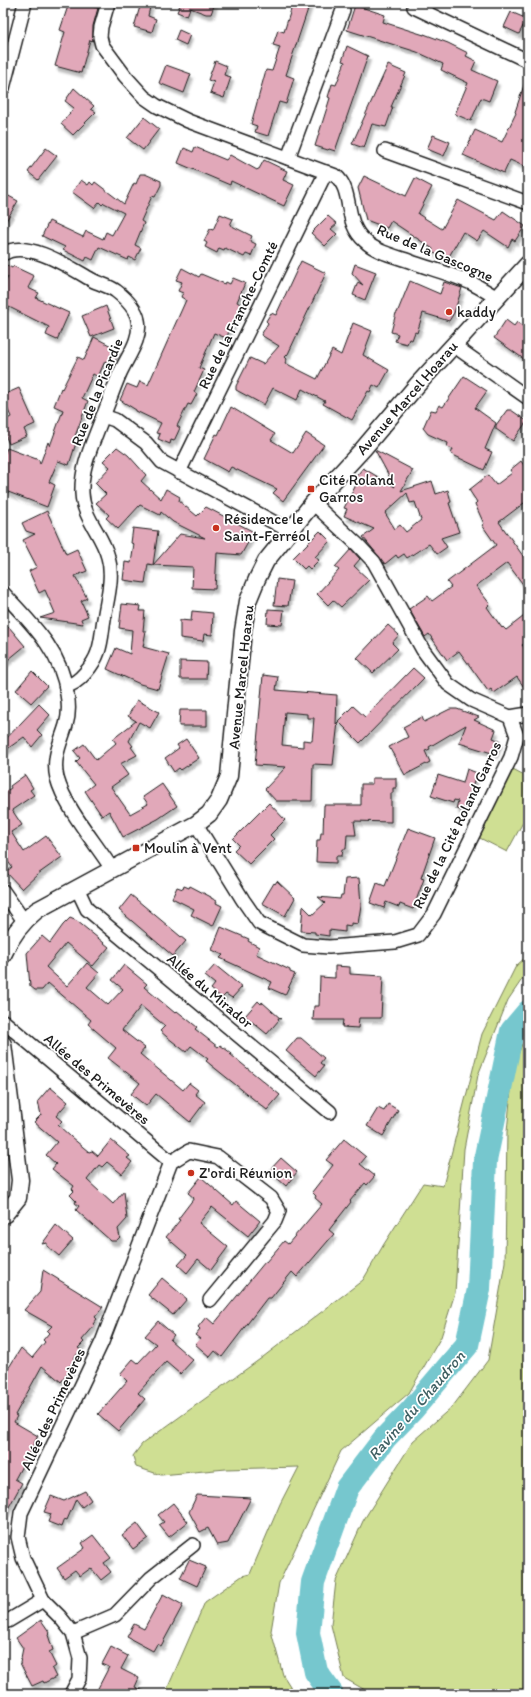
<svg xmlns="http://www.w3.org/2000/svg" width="531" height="1697" font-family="Itim,sans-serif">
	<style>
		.green { fill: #cfdf93; stroke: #767e58 }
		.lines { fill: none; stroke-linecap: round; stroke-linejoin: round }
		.river { stroke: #76c7ce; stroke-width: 24 }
		.building { fill: #e1a8b9; stroke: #1c1c1c; fill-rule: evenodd; filter: url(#shadow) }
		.minor-casing { stroke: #1c1c1c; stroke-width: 16 }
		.major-casing { stroke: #1c1c1c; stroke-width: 19 }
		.minor { stroke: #fff; stroke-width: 13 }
		.major { stroke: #fff; stroke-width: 16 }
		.poi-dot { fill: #c8321e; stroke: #fff; stroke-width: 1.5 }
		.labels { text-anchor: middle; stroke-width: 3.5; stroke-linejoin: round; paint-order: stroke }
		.street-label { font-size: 15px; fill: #1c1c1c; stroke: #fff }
		.poi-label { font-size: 15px; fill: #1c1c1c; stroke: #fff; text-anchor: start }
		.water-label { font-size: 16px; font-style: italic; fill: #406063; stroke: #fff }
	</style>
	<defs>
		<filter id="shadow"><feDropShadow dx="2.5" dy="4.5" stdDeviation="1" flood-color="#0004"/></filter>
	</defs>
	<rect width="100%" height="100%" fill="#fff"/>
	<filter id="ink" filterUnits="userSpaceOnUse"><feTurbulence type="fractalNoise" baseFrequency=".025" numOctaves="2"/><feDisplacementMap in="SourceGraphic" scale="8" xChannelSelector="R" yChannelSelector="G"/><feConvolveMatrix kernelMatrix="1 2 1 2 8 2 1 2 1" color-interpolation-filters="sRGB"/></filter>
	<g filter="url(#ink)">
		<g class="green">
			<path d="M511,768l17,9v36l-21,39 -33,-17z"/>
			<path d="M528,955v18l-3,2 -17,25 -30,75 -14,74 -9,144 -14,44 -32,56 -68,58 -62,132 -8,48 12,44 12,19h-130l40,-92 37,-26 8,-2 30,-70 19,-37 -73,2 -65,6 -25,-8 -3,-11 9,-12 121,-87 100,-77 21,-36 39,-61 20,3 39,-152 34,-68z"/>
			<path d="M528,1038v656h-156l-28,-16 -13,-53 5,-44 27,-60 50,-80 40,-35 35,-46 17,-98 2,-130 6,-63 9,-25z"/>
		</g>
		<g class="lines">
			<path class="river" d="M332,1694l-16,-22 -8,-39 5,-51 34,-94 38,-50 27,-28 55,-65 12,-56 6,-128 27,-130 16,-19"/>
		</g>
		<g class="building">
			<path d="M69,3h18v2l11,3 -5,18v15l-3,-1 -9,33 -26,-7 10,-34 -5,-2z"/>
			<path d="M141,3h10l-3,13 8,3 -4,13 -18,-5z"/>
			<path d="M179,3h36l-4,11h-5l-16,-6 -3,8 -10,-4 3,-7z"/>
			<path d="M293,3h17l-24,72 8,3 -8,26 -7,-2 -11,34 -13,-4 2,-6 -6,-2 15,-54 6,1 8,-24 -7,-2 5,-15 6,2z"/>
			<path d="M355,5l30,10 -2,7 41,13v-1l24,9 20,10 -2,3 10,5 -4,9 25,11 -8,20 -8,-3 -10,23 -16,-7 13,-31 -27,-13 2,-6 -26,-12 -70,-22z"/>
			<path d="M511,12l14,6 -2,3 2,1 -6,12 -15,-7z"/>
			<path d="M179,30l11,5 -4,10 -11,-5z"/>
			<path d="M347,46l21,10 -33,95 -6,-2 -1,1 -13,-4 15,-48 -2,-1 4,-13 4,1 9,-23 -3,-1z"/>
			<path d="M215,61l12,5 -3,9 7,2 -7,21 -14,-5 4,-11 -6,-2z"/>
			<path d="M166,65l25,9 -7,19 -25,-10z"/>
			<path d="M388,65l18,8 -15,34h2l-7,20 -14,-3 -8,24 -12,-4z"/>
			<path d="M526,79h2v89l-18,-8 -6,13 -41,-18 12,-25 27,12 14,-29 -1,-1z"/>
			<path d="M74,88l20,18 -3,3 5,3 -23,23 -12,-11 13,-16 -9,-7z"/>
			<path d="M144,117l15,12 -16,21 -16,-12z"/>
			<path d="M433,135l17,7 -6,14 -17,-7z"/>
			<path d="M195,147l31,13 4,-5 27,15 1,-1h1l5,-9 23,11 -4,9 11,5 -10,21 -53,-25 -1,4 -52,-22 6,-15 9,4z"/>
			<path d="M46,148l11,8 -19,24 -10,-8z"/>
			<path d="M140,174h5l16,7v4l-6,12 -3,-1 -11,25 3,2 -9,22 6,3 -6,12 -6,-3 -1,3 -29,-13 -6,13 -6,-3 -2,4 -22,-11 2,-3 -23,-11 7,-15 34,16 3,-6 17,8 3,-7 6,3 12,-22 -20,-10 -2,2 -3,-3 -5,6 -22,-16 9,-12 7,5 2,-3 3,3 2,-3 29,22 10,-21 2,1z"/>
			<path d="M364,176l42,20 9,-18 17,9 -14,27 24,15 16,-29 38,20 7,-9 22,15 -10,15 -3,-2 -4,8 -24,-16 -7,10 -14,-9 -16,28 -15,-8 1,-3 -42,-28 -4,7 -21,-8 -8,-32z"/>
			<path d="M3,193l15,8 -15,25z"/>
			<path d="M220,214l13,5 -3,6 22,11 -2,5 6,3 -5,12 -5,-2 -2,3 -19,-9 -1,2 -5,-2 -2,5 -12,-6 2,-4 -3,-2 6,-12 3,1z"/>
			<path d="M328,216l9,8 -6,5 6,5 -12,12 -14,-13z"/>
			<path d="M301,261l25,12 -38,81 -3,3 2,2 -2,4 32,16 15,-29 9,5 12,-32 19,8 -9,24 26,15 -10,18 -6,-3 -3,7 -2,-1 -16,29 -29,-16 2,-3 -23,-12 -5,11 -24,-12 -9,17 -28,-15v-4l14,-28 13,6 16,-18 -18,-11 7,-12 -2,-2 5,-8 5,2z"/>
			<path d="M3,263l9,5 1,-2 21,10 -6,12 11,5 -3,5 33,15 -12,27 -11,-5 3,-8 -46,-23v-17l5,-10 -5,-3z"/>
			<path d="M355,264l21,8 -11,28 -12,-5 5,-13 5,3 -11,-12z"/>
			<path d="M182,268l17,9 2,-3 24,10 1,-2 4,2 3,-6 12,5 -8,19 5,3 -16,33 -12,-5 -15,35 5,2 -10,22 3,2 -6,11 -3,-1 -11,22 3,2 -6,13 -3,-1 -1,4 -12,-5 2,-5 -4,-1 5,-10 -25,-12v-1l-16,-10 7,-16 10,4 3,-7 8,4 38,-85 -5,-3 2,-4 -5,-2 4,-9 -6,-2z"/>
			<path d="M410,281l30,13 4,-12 18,6 -8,25 -5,8 -26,-8 -6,20 -2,-1 -3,8 -3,-1 -2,5 -12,-3 3,-7 -7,-2 5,-19h1z"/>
			<path d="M106,306l8,22 -23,9 -9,-21z"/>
			<path d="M506,320l8,6 3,-4 11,8v32l-34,-24z"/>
			<path d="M94,337l25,13 -6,15 -8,-4 -7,16 -5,-3 -11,24 6,3 -14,38 3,1 -8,25 -11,-4 -9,21 6,3 -8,22 -44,-17v-32l4,-10 32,12 1,4 8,-22 2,4 13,-36 -9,-4 7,-18 1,1 16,-32 6,3z"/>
			<path d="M464,376l23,15 -12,17 21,15 -11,26 7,3 -8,18 -33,-16 2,-5 -6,-2 1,-4 -20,-9 -5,-6 8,-18 5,1 3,-6 4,2z"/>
			<path d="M19,388l16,36 -11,5 3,7 -18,8 -6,-14 5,-2 -3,-8 6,-3 -8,-19v-3z"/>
			<path d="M231,407l44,27 -4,6 22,13 13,-20 18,12 -41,56 -10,-8 4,-4 -46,-22 -3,5 -24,-13 12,-25 2,1z"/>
			<path d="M507,410h4l16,11 -14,20 -17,-12v-4z"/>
			<path d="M117,447l11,8 18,20 -5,6 20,18 5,-10 14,8 -1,4 18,15 9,-9 48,25 -13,23 -24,-2 -2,36 -23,-1 1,-21 -40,-2 27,-31 25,4 -32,-16 -12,-10 -1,3 -20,-10 -22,24 -12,-11 3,-3 -13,-12 10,-9 -11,-11 15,-16 -7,-6z"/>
			<path d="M375,450l38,20 -12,21 31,-10 4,13 12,-4 3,12 -2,1 10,29 -18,6 6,9 -10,7 -8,-10 -22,14 -3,-4 -6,4 -2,-3 -11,9 -22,-27 11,-8 -30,-13 3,-7 -3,-1 14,-27 -4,-2 9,-11 32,19zM407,493l3,10 5,-1 6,18 -15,12 -6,-7 -5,4 -10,-16z"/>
			<path d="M521,461l7,10v29l-29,22 29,41v28l-21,-28 -31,23 14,18 -3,3 15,21 1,-1 3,3 22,-17v28l-6,4 6,7v41l-11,-16 -23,16 -3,-4 -3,2 -29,-40 -12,9 -18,-26 -4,3 -16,-28 19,-13 4,5 19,-14 -4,-5 49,-37 -14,-20 2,-1 -9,-20 2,-2 -8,-12 19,-15 8,10 16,-12 -2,-3z"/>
			<path d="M47,511l19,43 11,-5 10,22 -12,5 12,22 -6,3 7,15 -7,3 2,5 -43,-6 15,-5 -10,-23 -6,3 -10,-22 8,-4 -14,-27 12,-6 -9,-3 -4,-8z"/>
			<path d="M133,528l25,3 -5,34 -5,-1 -3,19 -22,-3 2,-18 6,1 3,-19 -3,-1z"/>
			<path d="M320,531l10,10 -15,16 4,3 -9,9 -3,-3 -3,3 -11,-11z"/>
			<path d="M351,549l9,10 -6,7 15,14 -28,27 -8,-7 -5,5 -11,-11 22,-24 -4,-3z"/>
			<path d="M277,579l15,2 -4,25 -14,-1z"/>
			<path d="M122,604l19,2 -1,5h5l-2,20h3l-3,16 26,7 -11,35 -18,-5 -33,-15 9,-21 14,6 2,-24 -13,-2z"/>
			<path d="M268,609l16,1 -2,15 -15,-1z"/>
			<path d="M192,611l21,2 -1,22 -8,-1 -1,7 -23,-3v-18l11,1z"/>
			<path d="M388,625l11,10 -7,8 6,6 -25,24 -16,-15z"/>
			<path d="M9,627l16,19 -22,18v-31z"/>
			<path d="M180,661l27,1 -1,17h-26z"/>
			<path d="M413,668l11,10 -64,65 -22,-22 15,-15 12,11z"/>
			<path d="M32,671l15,15 -16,17 -15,-13z"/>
			<path d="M263,675l15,2 -2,13 61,5 -1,29 2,-2 -5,43 -20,-1 -1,37h-36l-11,-12 21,-22 -31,-2zM285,712l22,2v4h7l-2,23 -9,-1v7l-21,-2z"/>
			<path d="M137,700l22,12 -9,16 -11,-6 -10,19 4,5 -2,1 6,8 -17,9 8,11 -17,12 19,27 18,-10 -5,-7 19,-13 15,22 -19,13 -35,18 -14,-26 -7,5 -17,-25 9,-7 -18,-22 4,-4 -6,-7 10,-7 12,16 20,-17 -3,-4 23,-18 -8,-5z"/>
			<path d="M39,704l11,11 -13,15 5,5 -10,12 -8,-10 -21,15v-10z"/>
			<path d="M450,709h7l22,8 -5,3 22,10 -3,8 7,3 -5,13 -36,-11 7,-18 -37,22 1,2 -5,2 5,11 -25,13 -16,-28 19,-10 -5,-10 19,-10 2,5z"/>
			<path d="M180,710h27v16h-28z"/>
			<path d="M186,739l13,19 -18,12 -2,-2 -5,4 -9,-14 14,-10 -2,-3z"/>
			<path d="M467,769l10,4 -13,38 -8,-2 2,-8 -4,-1 -1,3 -22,-7 7,-21 25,8z"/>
			<path d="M25,775l8,13 -3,2 4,5 -22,15 10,15 -11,7 13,20 22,-16 16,21 -24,17 -16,15 -16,-17 6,-5 -9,-12v-62l8,-5 -1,-2z"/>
			<path d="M372,778h24v10h-3v5h-2v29l-37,-1 2,14h-9l-1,14h-3l-1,7h-6v7l-20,-1 1,-22h3l1,-7h2l1,-28h37v-21h11z"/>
			<path d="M269,803l16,17 -15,15 4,4 -25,25 -15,-14 5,-5 -6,-6z"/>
			<path d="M408,828l27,10 -14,40 3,1 -11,30 -13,-5 -1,3 -13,-5 -2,6 -14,-5 7,-20 8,3z"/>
			<path d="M359,878l2,27 -3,19 -7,-1v3l-6,-1v7l-16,-2v6l-14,-2v-2l-14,-1 2,-25 9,9 13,-12 -7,-6 22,2 1,-4h2l2,-16z"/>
			<path d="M277,881l18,17 -10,18 -23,-13 12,-20 1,1z"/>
			<path d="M184,886l5,2 1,-2 21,11v1l6,3 -1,2 6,3 -9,20 -22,-11 3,-6 -22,-11 5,-11 6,2z"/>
			<path d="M131,895l55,46 -13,15 -54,-46z"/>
			<path d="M70,918l7,3 32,26 -16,19 -27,-23 -20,24 21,19 20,-23 12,10 -12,14 21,18 15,-16 -11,-9 12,-15 23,19 -3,3 31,26 2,-2 20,16 -2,2 23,18 2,-2 11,8 -1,1 50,41 -13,15 -61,-49 2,-2 -17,-13 -5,6 -19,-15 -7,-6 5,-5 -24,-20 -19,24 23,18 -5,6 43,36 6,-7 9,7 -3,4 10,8 -15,20 -34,-28 -10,12 -15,-12 9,-11 -32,-25 8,-10 -28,-24 3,-4 -43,-37 -6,7h-7l-5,-4 -3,-33 15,-17 8,7 13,-18z"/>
			<path d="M221,927l28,12 -1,2 11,6 -3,7 34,16v2l5,2 -10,21 -16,-7 3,-6 -52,-24 3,-3 -11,-5z"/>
			<path d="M215,965l27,22 -10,11 -6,-4 -4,4 -11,-9 4,-5 -10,-8z"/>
			<path d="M335,966l15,1v7l33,2 -2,42h-22l-1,10 -16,-1 1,-7h-30l1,-14h5l1,-29 15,1z"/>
			<path d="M258,1001l3,3 1,-2 19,17 -3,-1 1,2 -12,14 -22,-18z"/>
			<path d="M297,1038h4l23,20 -4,5 4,3 -8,10 -30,-25z"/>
			<path d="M50,1087l18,15 -12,14 6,5 -4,4 13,12 18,15 3,-1 6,5 13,-16 19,16 -3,2 5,4 -10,12 -15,-12 -5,5 -3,-2 -12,15 26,24 11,-13 3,28 -9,10 2,8 -4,4h-5l-35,-31 3,-4 -4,-3 1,-2 -6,-6 4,-4 -2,-2 2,-3 -22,-17 4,-5 -10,-9 11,-13 -23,-20 7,-7 -3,-14z"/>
			<path d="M388,1104l10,6 -15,26 -16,-10 11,-18 6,3z"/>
			<path d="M344,1139l22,18 -6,7 15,12 -8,9 -2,-2 -15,18 1,1 -22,28 5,4 -37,43 -5,-5 -21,26h-4l-45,59 -7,-6 -5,6 -15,-13 5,-5 -5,-4 5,-6 -2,-2 8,-10 8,7 51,-62h1l18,-21 4,3 34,-40 -7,-6 1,-2 -4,-4 21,-27 -7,-5z"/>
			<path d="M281,1158l16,14 -11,14 -17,-15z"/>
			<path d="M201,1177l32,28 3,-4 24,20 -12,15 -36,-29 -13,16 29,24 -17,23 -13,-11 -11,14 -9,-8 9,-10 -21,-18 14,-17 -2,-1 16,-21 -6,-5z"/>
			<path d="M56,1225l17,15 -14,16 -12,-10v-3l-5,1z"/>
			<path d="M43,1270l60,37 -8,10 2,2 -4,5 2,1 -13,15 2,2 -6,6 3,2 -7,8 1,2 -5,6 2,2 -11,14 -19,-16 -27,49 2,1 -3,6 24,14 -23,43 7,4 -19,35v-141l18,-29 11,10 13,-16 -2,-2 6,-7 -2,-2 5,-5 -28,-16 16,-18z"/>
			<path d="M162,1278l25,21 -14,16 -25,-20z"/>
			<path d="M158,1321l16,14 -4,5 23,20 -13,14 -14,-12 -28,31 7,6 -27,32 -20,-17 29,-33 -7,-7 13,-15 5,4 18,-19 -11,-8z"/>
			<path d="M85,1491l6,9 -9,7 -6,-8 -9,21 -3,-1 -3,8 -13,-5 3,-8 -7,-2 7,-16 13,5z"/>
			<path d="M197,1495l54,3 -23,45 -11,2 -9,-17 -8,4 -11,-20z"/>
			<path d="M173,1503l15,19 -19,15 -10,-12 5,-3 -6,-7z"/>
			<path d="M137,1523l11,15 -15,11 -11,-14z"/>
			<path d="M93,1535l18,23 -7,5 7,9 -10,8 -10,-12 -11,8 -5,-6 -11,8 -7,-10 28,-20 -3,-5z"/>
			<path d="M189,1560l17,7 -9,19 -17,-8z"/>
			<path d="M163,1594l20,11 -22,41 -4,-2 -4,7 -26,-14 7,-13 10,5z"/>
			<path d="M41,1620l9,13 -2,2 5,15 -4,2 7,14 -4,3 4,8 -12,6 -1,-2 -11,5 -12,-23 3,-15 -7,-10z"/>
			<path d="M111,1647l17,9 -7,13 18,9 -4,9 15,7h-55l14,-27 -7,-3z"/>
		</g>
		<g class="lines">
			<g class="minor-casing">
				<g id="minor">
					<path d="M108,3l-7,24 -1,10 2,8 23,31 19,21 13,9 31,15 148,55c18,15 7,47 29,65 11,11 30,15 44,20 21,8 44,13 64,23 8,4 16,9 24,14"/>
					<path d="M414,7l114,54"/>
					<path d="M3,88l22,-85"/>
					<path d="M385,151l143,52"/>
					<path d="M288,158l55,-148"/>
					<path d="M3,254c23,-16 68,14 89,26 8,4 17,6 24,11 9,7 20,18 22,29 4,19 -11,37 -18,53 -7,16 -12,32 -19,48 -9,24 -20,46 -19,72 1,25 20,41 26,64 6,20 -1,42 -4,62 -2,11 -2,22 -6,33 -4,12 -19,32 -32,34"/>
					<path d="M453,345l75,53"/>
					<path d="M103,416l12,4 31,23 16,19 128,69"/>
					<path d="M179,472l147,-300"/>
					<path d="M3,593c28,30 59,59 64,101 2,10 2,21 -1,31 -5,17 -14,33 -9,53 8,30 38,64 55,91"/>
					<path d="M510,717l18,-3"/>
					<path d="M196,824l47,76 16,23 44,22 26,2 66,-5 23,-7 16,-21 77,-157 6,-21 -7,-19 -39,-17 -23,-16 -25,-34 -49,-88 -16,-17 -45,-42"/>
					<path d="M77,888l10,21 243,203"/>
					<path d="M3,891l21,30"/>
					<path d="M3,1021l168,141"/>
					<path d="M3,1622l5,-1 35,-21"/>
					<path d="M73,1633l42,-18 36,-37 42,-33"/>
					<path d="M71,1694l8,-15 1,-21 -7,-25 -13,-16 -17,-17 -20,-42 -5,-21 3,-24 81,-171 69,-180 18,-11 29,6 53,41 8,13 -4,10 -65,79"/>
				</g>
			</g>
			<g class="major-casing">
				<g id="major">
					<path d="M3,955c8,-19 18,-32 34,-45l159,-86 13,-10 10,-14 10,-24 14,-145 5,-30 9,-22 9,-18 47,-58 50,-54 55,-65 110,-120"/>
					<path d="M3,1044l17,136 -2,18 -13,16 -2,1"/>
				</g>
			</g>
			<use href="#minor" class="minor"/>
			<use href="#major" class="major"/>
		</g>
	</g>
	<g class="poi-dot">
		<circle cx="449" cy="312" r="4"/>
		<rect x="307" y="485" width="8" height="8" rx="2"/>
		<circle cx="216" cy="528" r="4"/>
		<rect x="132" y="844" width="8" height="8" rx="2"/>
		<circle cx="191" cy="1173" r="4"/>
	</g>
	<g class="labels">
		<g class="street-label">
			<text transform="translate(435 253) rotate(23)" y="5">Rue de la Gascogne</text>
			<text transform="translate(238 315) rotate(-64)" y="5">Rue de la Franche-Comté</text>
			<text transform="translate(97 392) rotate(-68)" y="5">Rue de la Picardie</text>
			<text transform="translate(407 398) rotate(-49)" y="5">Avenue Marcel Hoarau</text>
			<text transform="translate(241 677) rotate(-84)" y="5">Avenue Marcel Hoarau</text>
			<text transform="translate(457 825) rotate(-64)" y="5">Rue de la Cité Roland Garros</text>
			<text transform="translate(210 991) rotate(40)" y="5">Allée du Mirador</text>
			<text transform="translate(97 1079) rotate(40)" y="5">Allée des Primevères</text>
			<text transform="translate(53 1409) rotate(-65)" y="5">Allée des Primevères</text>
		</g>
		<g class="poi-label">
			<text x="457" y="317">kaddy</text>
			<text x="319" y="485">Cité Roland<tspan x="319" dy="17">Garros</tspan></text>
			<text x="224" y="524">Résidence le<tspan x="224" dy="17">Saint-Ferréol</tspan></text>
			<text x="144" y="853">Moulin à Vent</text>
			<text x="199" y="1178">Z'ordi Réunion</text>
		</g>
		<g class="water-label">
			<text transform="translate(416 1405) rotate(-49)" y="6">Ravine du Chaudron</text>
		</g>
	</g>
	<rect width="531" height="1697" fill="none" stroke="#fff" stroke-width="16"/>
	<rect x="8" y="8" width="515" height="1681" fill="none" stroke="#1c1c1c" stroke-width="1.5" filter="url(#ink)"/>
</svg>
